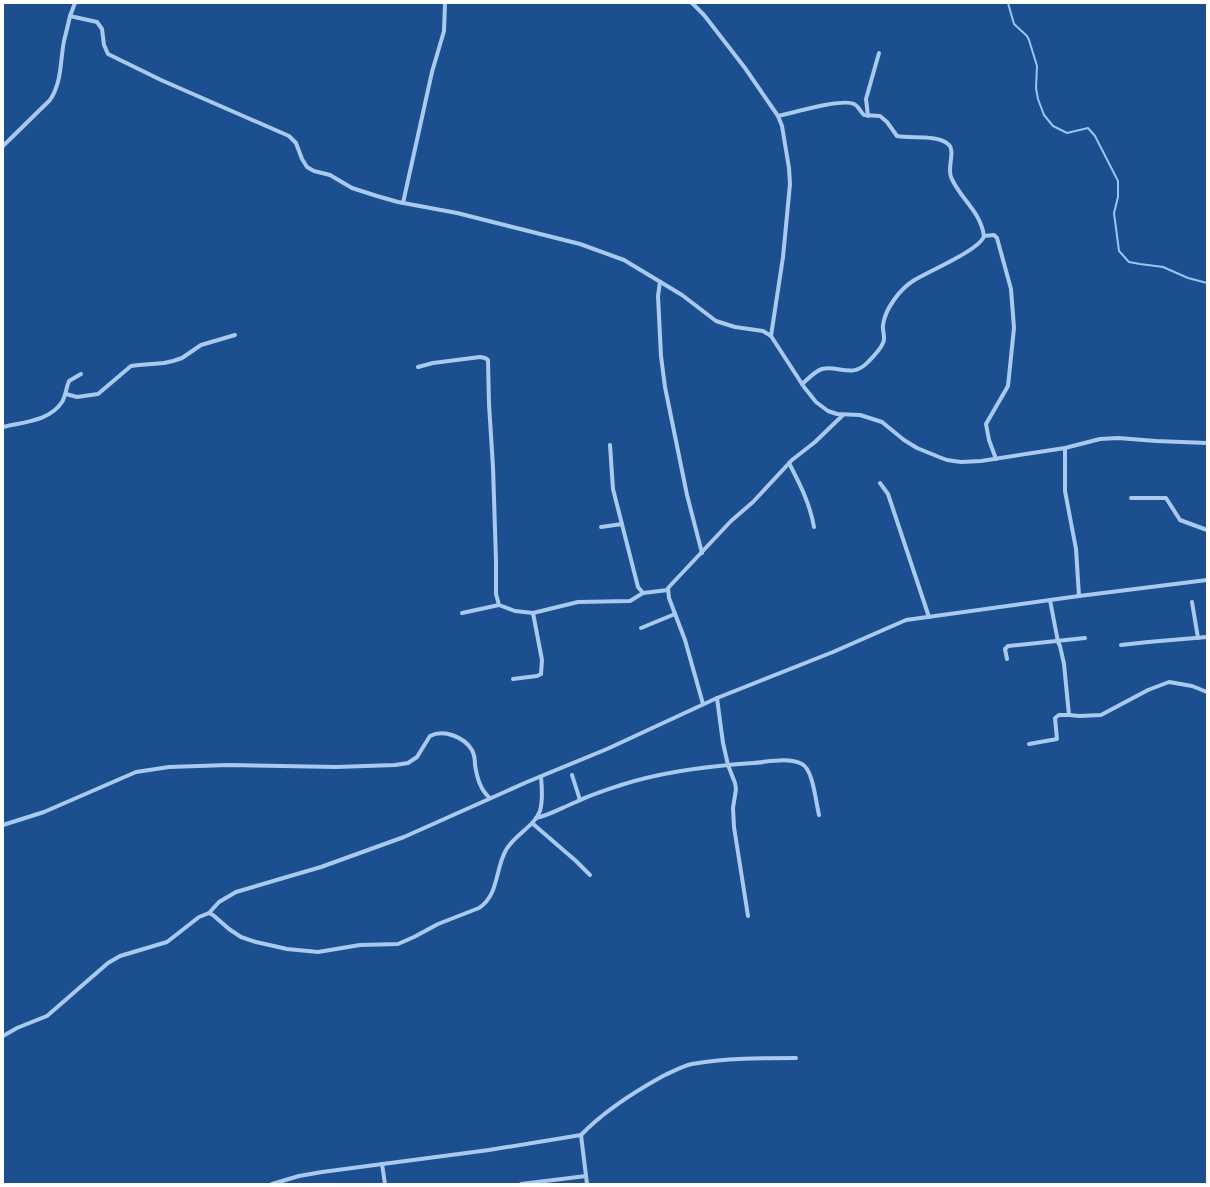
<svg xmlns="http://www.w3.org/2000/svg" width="1210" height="1187" font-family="Mulish,sans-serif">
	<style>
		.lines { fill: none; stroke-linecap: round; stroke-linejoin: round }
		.stream { stroke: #9cc4f0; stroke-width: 2 }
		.street { stroke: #a9c9ee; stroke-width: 4 }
	</style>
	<rect width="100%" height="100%" fill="#1b4f8f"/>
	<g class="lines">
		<path class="stream" d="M1008,3l6,21 13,12 2,4 8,26 -1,22 2,11 6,16 9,11 14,7 21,-5 7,8 23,45v16l-4,16 5,38 10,11 11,2 23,3 25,11 19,5"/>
		<g class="street">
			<path d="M75,3l-5,13 27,6 5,7 2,16 4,9 53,26 128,56 7,7 6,16 5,8 7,4 16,4 22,13 25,8 21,6 59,11 123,31 44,16 58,35 34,26 19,6 28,4 8,5 33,51 12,15 12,9 9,3 23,1 22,7 22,18 13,8 22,9 8,3 14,2 20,-1 84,-13v43l11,58 3,47"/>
			<path d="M692,3l12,12 41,53 33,48 4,10 7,42 1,16 -7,73 -12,79"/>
			<path d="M778,116c15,-3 64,-18 76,-12 5,2 6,8 10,11l16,1 7,6 10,14c14,3 39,-2 51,8 8,6 -1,23 3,33 9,22 29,33 33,59 -4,14 -57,36 -71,45 -13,8 -28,28 -30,44 -1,6 3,12 0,18 -3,7 -10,14 -15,19 -16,17 -29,3 -46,7 -7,2 -14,10 -20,15"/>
			<path d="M868,116l-2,-17 13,-46"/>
			<path d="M3,146l47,-46c12,-18 10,-38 14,-59 2,-8 4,-16 6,-25"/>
			<path d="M403,203l29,-131 12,-41 1,-28"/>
			<path d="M984,236l10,-1 3,3 14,51 3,39 -6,58 -22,38 3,16 7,19"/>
			<path d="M660,282l-2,14 3,60 4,31 22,108 15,58"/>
			<path d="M418,367l15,-4 47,-6 5,1 3,2 1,44 4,63 3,94v33l3,11 16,6 18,2 45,-11 52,-1 13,-8"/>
			<path d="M66,394l11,3 21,-3 33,-28 8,-1 25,-2 9,-2 9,-3 19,-13 34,-10"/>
			<path d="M3,427c20,-5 47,-6 59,-25 4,-7 4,-14 7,-21l12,-7"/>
			<path d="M610,445l3,44 25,98 5,6 25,-3"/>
			<path d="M1065,448l35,-9 18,-1 38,3 51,2"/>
			<path d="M789,463c11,21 21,41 25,64"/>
			<path d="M880,483l8,11 41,123"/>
			<path d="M1131,498h35l14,22 27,10"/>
			<path d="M601,527l21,-3"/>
			<path d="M1192,602l6,36"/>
			<path d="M462,613l37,-8"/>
			<path d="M641,628l34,-14"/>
			<path d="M1121,645l27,-3 59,-5"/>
			<path d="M1007,659l-2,-10 3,-3 77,-8"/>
			<path d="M513,679l24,-3 4,-2 1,-14 -9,-47"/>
			<path d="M717,698l6,45 5,22 7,18 1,6 -3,19 1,19 14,89"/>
			<path d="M703,704l-18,-64 -16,-42 -1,-10 63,-67 22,-19 39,-42 23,-18 28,-27"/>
			<path d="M1069,715l11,1 21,-1 47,-25 21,-8 23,4 15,6"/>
			<path d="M1029,744l28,-5 -2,-21 4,-3h10l-5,-51 -4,-18 -2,-4 -8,-42"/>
			<path d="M572,775l8,25"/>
			<path d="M536,818c14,-3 27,-11 40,-16 14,-7 30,-12 45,-17 43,-14 88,-19 132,-22 15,-1 35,-6 49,1 11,5 14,39 17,51"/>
			<path d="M532,823l44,38 14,14"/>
			<path d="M3,825l41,-13 92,-40 33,-5 59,-2 108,2 59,-2 13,-2 9,-6 13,-21c14,-7 34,1 42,14 2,4 3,10 3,15 2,12 5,25 15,33"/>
			<path d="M209,913l10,-11 17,-10 85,-25 83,-30 123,-55 80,-33 110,-51 116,-46 73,-32 173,-24 128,-16"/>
			<path d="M3,1036l14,-8 30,-12 61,-53 12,-7 47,-14 32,-25 10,-4 4,2 16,14 12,8 15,5 31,7 31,3 42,-7 38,-1 16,-7 24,-13 41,-16c20,-13 16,-39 27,-58 9,-16 28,-23 34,-39 3,-11 2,-24 1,-34"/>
			<path d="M581,1135l6,49"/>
			<path d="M382,1164l3,20"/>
			<path d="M272,1184l27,-8 23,-4 167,-22 92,-15c23,-24 53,-43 82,-59 9,-4 19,-10 29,-12 32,-6 71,-6 104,-6"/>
			<path d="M521,1184l65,-8"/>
		</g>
	</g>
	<rect width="1210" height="1187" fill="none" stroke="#ffffff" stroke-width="8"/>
</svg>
